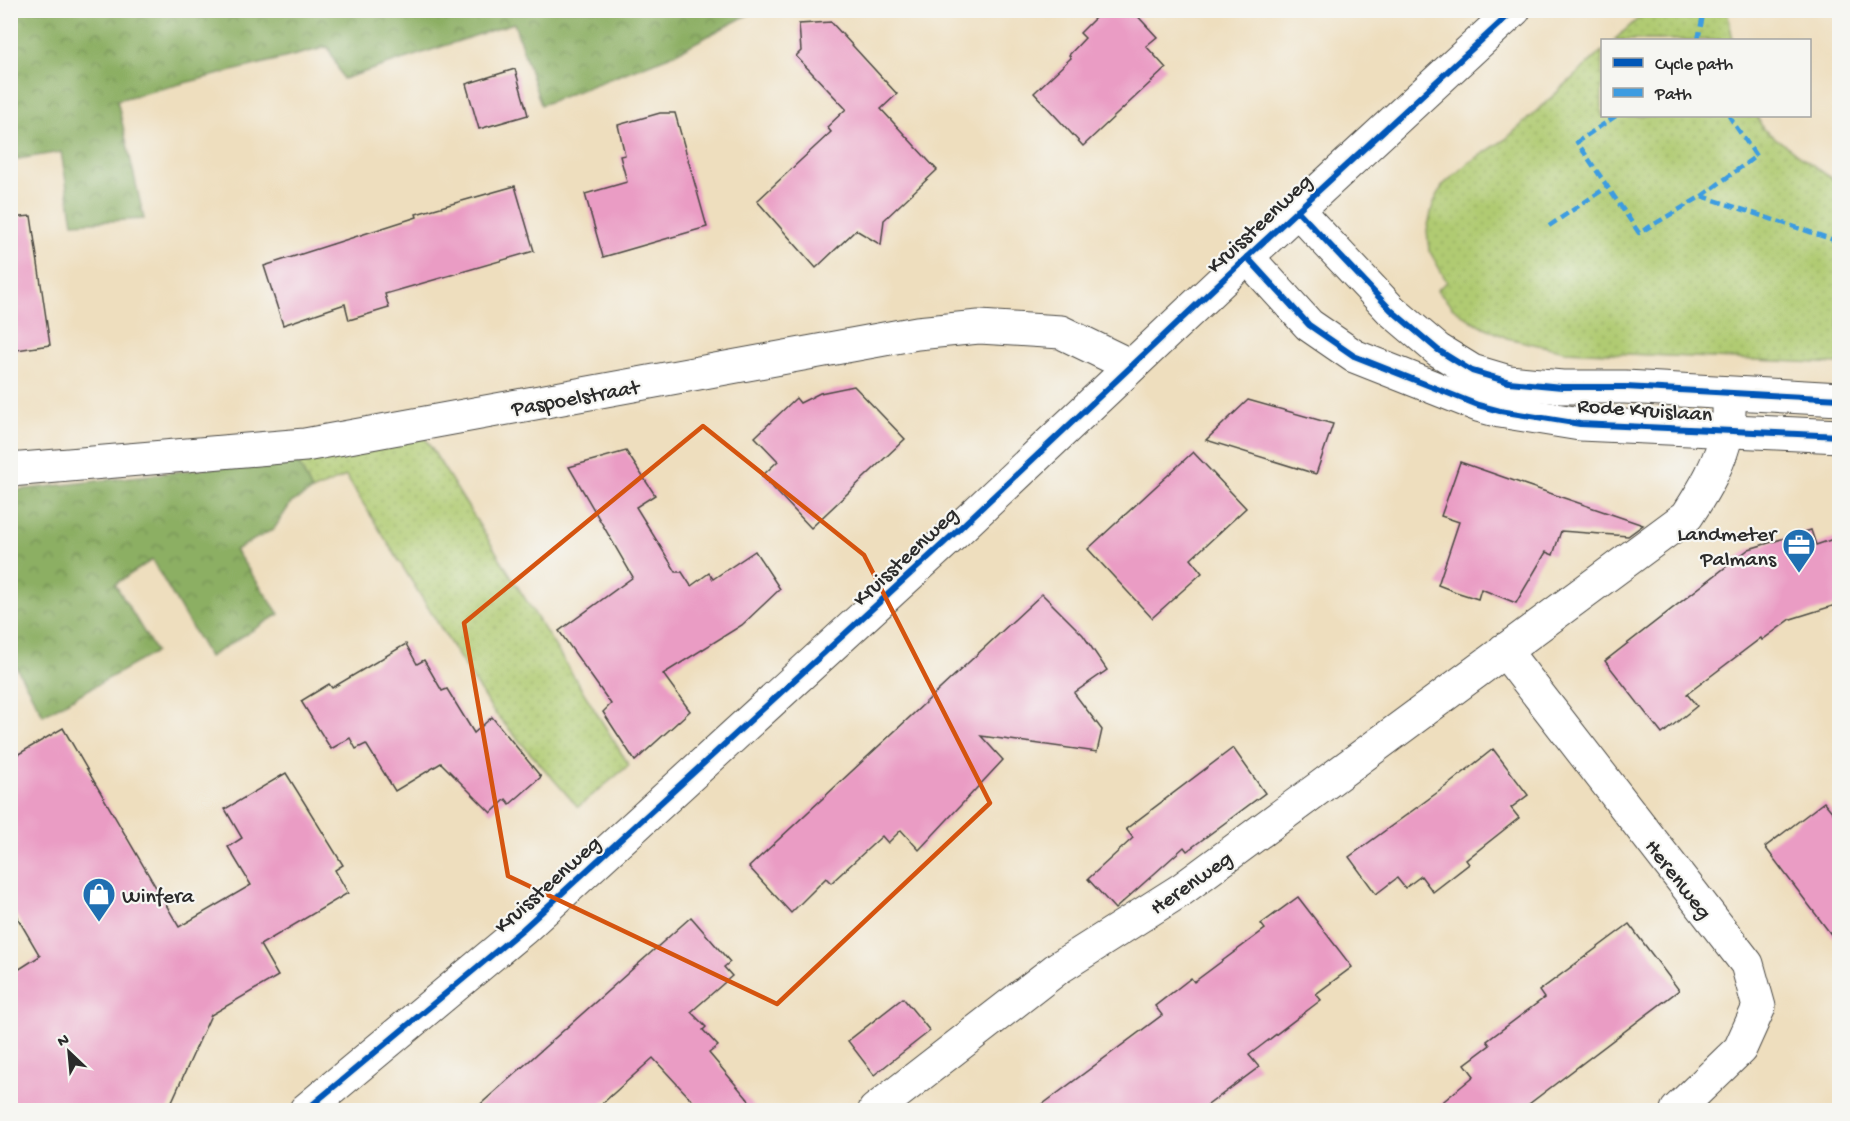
<svg xmlns="http://www.w3.org/2000/svg" width="1850" height="1121" font-family="'Gochi Hand',sans-serif">
	<style>
		.grass { fill: url(#grass-dots); stroke: #6e7b4e; stroke-width: 1.5 }
		.forest { fill: url(#forest-crowns); stroke: #5c6d48; stroke-width: 1.5 }
		.building { fill: #ea9cc4 }
		.lines { fill: none; stroke-linecap: round; stroke-linejoin: round }
		.street-casing { stroke: #484641; stroke-width: 35 }
		.primary-casing { stroke: #484641; stroke-width: 35 }
		.street { stroke: #fff; stroke-width: 33 }
		.primary { stroke: #fff; stroke-width: 33 }
		.quiet { stroke: #3d9ce1; stroke-width: 4.5; stroke-dasharray: 9 4.5; stroke-linecap: butt }
		.cycleway-casing { stroke: #f6f6f2; stroke-width: 10 }
		.cycleway { stroke: #0057b8; stroke-width: 6 }
		.marked { fill: none; stroke: #d5540f; stroke-width: 4.5; stroke-linejoin: round }
		.labels { text-anchor: middle; stroke-width: 4.5; stroke-linejoin: round; paint-order: stroke }
		.street-label { font-size: 22px; fill: #2b2b2b; stroke: #f6f6f2 }
		.poi-label { font-size: 22px; fill: #2b2b2b; stroke: #f6f6f2; text-anchor: end }
	</style>
	<defs>
		<pattern id="grass-dots" width="8" height="8" patternUnits="userSpaceOnUse" patternTransform="scale(1.5)"><rect width="8" height="8" fill="#b0cb72"/><path d="M2 2h.1M6 6h.1" fill="none" stroke="#98ae63" stroke-width="1.8" stroke-linecap="round"/></pattern>
		<pattern id="forest-crowns" width="20" height="18" patternUnits="userSpaceOnUse" patternTransform="scale(1.5)"><rect width="20" height="18" fill="#8caf64"/><path d="M2 6a3 3 0 1 1 6 0M12 15a3 3 0 1 1 6 0" fill="none" stroke="#738f53"/></pattern>
	</defs>
	<rect width="100%" height="100%" fill="#f6f6f2"/>
	<filter id="ink" filterUnits="userSpaceOnUse"><feTurbulence type="fractalNoise" baseFrequency=".0167" numOctaves="2"/><feDisplacementMap in="SourceGraphic" scale="12" xChannelSelector="R" yChannelSelector="G"/><feConvolveMatrix kernelMatrix="1 2 1 2 8 2 1 2 1" color-interpolation-filters="sRGB"/></filter>
	<filter id="wash" filterUnits="userSpaceOnUse"><feTurbulence type="fractalNoise" baseFrequency=".008" numOctaves="4" result="noise"/><feDisplacementMap in="SourceGraphic" scale="24" xChannelSelector="R" yChannelSelector="G"/><feGaussianBlur stdDeviation="1.35" result="paint"/><feColorMatrix in="noise" values="0 0 0 0 0 0 0 0 0 0 0 0 0 0 0 0 0 1.4 0 .05"/><feComposite in="paint" operator="in"/></filter>
	<g filter="url(#wash)">
		<rect width="100%" height="100%" fill="#eedebe"/>
		<g class="grass">
			<path d="M1648,10l79,1 6,29h-119z"/>
			<path d="M1602,51v65h155l6,13 76,55v180l-274,-13 -58,-13 -35,-17 -19,-13 -16,-18 10,-8 -18,-32 -2,-20 6,-26 10,-19 25,-22 38,-24z"/>
			<path d="M425,438l204,327 -51,42 -86,-97 -146,-234 -34,15 -16,-33z"/>
		</g>
		<g class="forest">
			<path d="M11,10h744v1l-83,44 -131,50 -27,-82 -171,56 -15,-32 -211,53 27,119 -71,4 -12,-71 -50,8z"/>
			<path d="M296,458l16,33 -21,12 -17,26 -39,21 44,64 -70,43 -57,-97 -37,24 41,68 -113,63 -32,-57 -1,-167z"/>
		</g>
		<g id="blocks">
			<g class="building">
				<path d="M1103,10h29l25,27 -11,9 20,22 -83,78 -49,-53 37,-35 -2,-3 16,-17 -5,-5z"/>
				<path d="M831,22l66,72 -16,15 56,61 -53,50 -3,25 -25,-15 -40,38 -59,-67 74,-69 -4,-5 19,-18 -50,-53 5,-5 -2,-27z"/>
				<path d="M515,69l13,46 -49,14 -13,-45z"/>
				<path d="M660,113h15l32,114 -104,30 -18,-63 42,-12 -7,-26 5,-1 -7,-30z"/>
				<path d="M515,186l19,65 -149,43 4,14 -40,12 -4,-16 -62,21 -19,-59 153,-49 -1,-3z"/>
				<path d="M31,216l19,129 -40,6v-133z"/>
				<path d="M854,386l51,53 -94,89 -49,-52 16,-15 -23,-24 41,-39 4,5 20,-10z"/>
				<path d="M1248,400l85,24 -17,50 -110,-34z"/>
				<path d="M626,451l29,44 -19,12 40,65h6l9,14 18,-13 4,6 42,-28 25,38 -38,36 -79,49 27,37 -55,50 -32,-49 8,-8 -52,-73 74,-54 -64,-110z"/>
				<path d="M1193,452l53,56 -55,51 11,14 -50,45 -64,-69z"/>
				<path d="M1460,462l66,23 117,40 -15,11 -67,-5 -8,24 -7,-3 -30,51 -35,-14 -3,10 -22,-7 -18,-7 21,-63 -18,-6z"/>
				<path d="M1811,530l5,15 23,-8v67l-48,15 -29,21 -1,-2 -74,56 10,12 -35,28 -57,-73 144,-112z"/>
				<path d="M1042,594l41,41 24,35 -33,23 28,37 -5,22 -116,-16 22,24 -84,90 -18,-20 -13,13 -6,-7 -51,47 -5,-5 -35,35 -42,-46z"/>
				<path d="M406,644l11,20 7,-4 18,31 5,-2 27,44 18,-16 49,60 -31,27 -4,-5 -15,14 -50,-50 -46,28 -29,-47 -10,5 -6,-11 -19,11 -30,-48 28,-17 3,4z"/>
				<path d="M63,728l116,199 72,-42 -23,-38 14,-9 -17,-29 61,-36 57,92 -8,5 13,23 -88,52 18,31 -67,39 -43,95h-158v-135l30,-19 -30,-51v-146z"/>
				<path d="M1233,748l32,45 -78,58 -3,-4 -69,62 -27,-30 45,-41 -7,-9z"/>
				<path d="M1493,749l35,46 -17,13 8,10 -53,42 3,4 -36,28 -12,-16 -16,12 -8,-10 -21,16 -27,-37 100,-73z"/>
				<path d="M1824,802l15,18v125l-74,-98z"/>
				<path d="M1298,897l54,70 -36,27 5,6 -72,55 10,12 -58,43h-166l127,-95 -7,-9 36,-28 3,4 71,-53 -4,-5z"/>
				<path d="M691,917l39,45 -6,5 8,9 -41,36 15,15 -3,3 15,16 -9,7 48,57h-56l-48,-52 -58,52h-121z"/>
				<path d="M1629,924l50,66 -158,120h-88l41,-34 -9,-12 25,-19 -3,-4 57,-43 -5,-7z"/>
				<path d="M903,998l27,33 -56,44 -26,-34z"/>
			</g>
		</g>
	</g>
	<g filter="url(#ink)">
		<use href="#blocks" fill-opacity="0" stroke="#484641" stroke-width="1.5"/>
		<g class="lines">
			<g class="street-casing">
				<g id="street">
					<path d="M10,470l295,-25 612,-112 62,-6 82,5 70,34"/>
					<path d="M1504,650l243,314 12,43 -19,42 -63,61"/>
					<path d="M875,1110l183,-142 123,-78 506,-374c17,-26 34,-54 40,-85 3,-12 2,-25 2,-37"/>
				</g>
			</g>
			<g class="primary-casing">
				<g id="primary">
					<path d="M1297,210l94,100 47,40 34,21 37,11 53,5h63l215,12"/>
					<path d="M1247,257l62,68 45,31 124,49 22,6 80,13 260,12"/>
					<path d="M306,1110l217,-181 435,-399 289,-273 267,-247"/>
				</g>
			</g>
			<use href="#street" class="street"/>
			<use href="#primary" class="primary"/>
			<g class="quiet">
				<path d="M1698,40l6,-30"/>
				<path d="M1616,116l-39,26 62,91 63,-37 138,46"/>
				<path d="M1702,196l54,-40 -27,-40"/>
				<path d="M1549,226l58,-39"/>
			</g>
			<g class="cycleway-casing">
				<g id="cycleway">
					<path d="M1297,210l94,100 47,40 34,21 37,11 53,5h63l215,12"/>
					<path d="M1247,257l62,68 45,31 124,49 22,6 80,13 260,12"/>
					<path d="M306,1110l217,-181 435,-399 289,-273 267,-247"/>
				</g>
			</g>
			<use href="#cycleway" class="cycleway"/>
		</g>
	</g>
	<path class="marked" d="M703,426l161,129 126,248 -213,201 -269,-128 -44,-253z"/>
	<defs>
		<g id="office-pin" transform="scale(1.725)"><path d="M0 17L-7.5 6A9.5 9.5 0 1 1 7.5 6Z" fill="#1f6fb2" stroke="#f6f6f2"/><path d="M-6-3h4V-5.5h4V-3h4V5H-6ZM-1-4.5V-3h2v-1.5ZM-6 0V1H6V0Z" fill="#fff"/></g>
		<g id="shop-pin" transform="scale(1.725)"><path d="M0 17L-7.5 6A9.5 9.5 0 1 1 7.5 6Z" fill="#1f6fb2" stroke="#f6f6f2"/><path d="M-5-2.5h2.3a2.7 3.5 0 0 1 5.4 0H5L5.5 6h-11ZM-1.5-2.5h3a1.5 2.3 0 0 0-3 0Z" fill="#fff"/></g>
	</defs>
	<g fill-rule="evenodd">
		<use href="#office-pin" x="1799" y="545"/>
		<use href="#shop-pin" x="99" y="894"/>
	</g>
	<g class="labels">
		<g class="street-label">
			<text transform="translate(1258 222) rotate(-43)" y="8">Kruissteenweg</text>
			<text transform="translate(575 396) rotate(-10)" y="8">Paspoelstraat</text>
			<text transform="translate(1645 408) rotate(4)" y="8">Rode Kruislaan</text>
			<text transform="translate(904 555) rotate(-43)" y="8">Kruissteenweg</text>
			<text transform="translate(1680 878) rotate(52)" y="8">Herenweg</text>
			<text transform="translate(1190 881) rotate(-35)" y="8">Herenweg</text>
			<text transform="translate(546 883) rotate(-42)" y="8">Kruissteenweg</text>
		</g>
		<g class="poi-label">
			<text x="1776" y="540">Landmeter<tspan x="1776" dy="25">Palmans</tspan></text>
			<text x="122" y="902" text-anchor="start">Winfera</text>
		</g>
	</g>
	<rect width="1850" height="1121" fill="none" stroke="#f6f6f2" stroke-width="36"/>
	<rect x="1601" y="39" width="210" height="78" fill="#f6f6f2" stroke="#a5a5a2" stroke-width="1.5"/>
	<rect x="1613" y="58" width="30" height="9" fill="#0057b8" stroke="#a5a5a2" stroke-width="1.5"/>
	<text x="1655" y="69" font-size="18" fill="#2b2b2b">Cycle path</text>
	<rect x="1613" y="88" width="30" height="9" fill="#3d9ce1" stroke="#a5a5a2" stroke-width="1.5"/>
	<text x="1655" y="99" font-size="18" fill="#2b2b2b">Path</text>
	<g transform="translate(69 1052) rotate(334)" stroke="#f6f6f2" stroke-width="4.5" paint-order="stroke">
	<path d="M0-4.5L10 22L0 15L-10 22Z" fill="#2b2b2b"/>
	<text y="-9" font-size="16" font-weight="bold" text-anchor="middle" fill="#2b2b2b">N</text>
	</g>
</svg>
